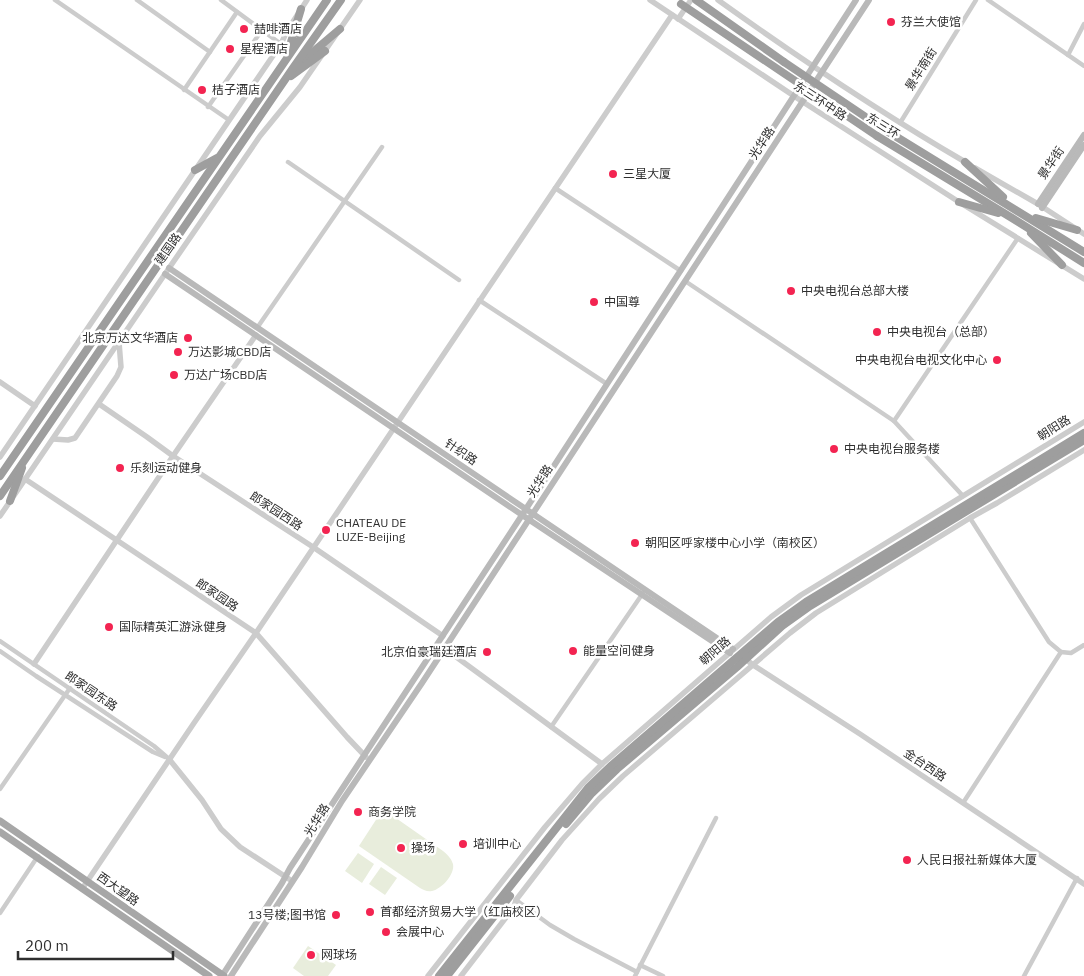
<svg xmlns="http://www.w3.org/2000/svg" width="1084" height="976" font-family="'IBM Plex Sans','Noto Sans SC',sans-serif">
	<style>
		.green { fill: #e8eddc }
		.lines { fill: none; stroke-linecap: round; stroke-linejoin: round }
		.minor { stroke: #ccc; stroke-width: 4.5 }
		.tertiary { stroke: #ccc; stroke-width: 5.5 }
		.secondary { stroke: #b9b9b9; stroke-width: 6 }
		.primary { stroke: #a7a7a7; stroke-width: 7 }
		.trunk { stroke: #9e9e9e; stroke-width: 8 }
		.trunk-bridge { stroke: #9e9e9e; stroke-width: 8 }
		.poi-dot { fill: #f32451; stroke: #fff; stroke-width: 2 }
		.labels { text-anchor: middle; stroke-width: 5; stroke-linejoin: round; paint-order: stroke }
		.poi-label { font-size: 12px; fill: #2f2f2f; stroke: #fff; text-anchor: start }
		.street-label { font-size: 12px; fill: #2f2f2f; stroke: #fff }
	</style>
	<rect width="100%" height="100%" fill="#fff"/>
	<g class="green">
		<path d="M383,809l60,42c4,3 8,7 10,13 2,10 -11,25 -21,27 -5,1 -8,-1 -12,-3l-61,-42z"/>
		<path d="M358,853l16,11 -12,19 -17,-12z"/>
		<path d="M381,867l16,11 -12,17 -16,-11z"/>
		<path d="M308,946l28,19 -8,11h-24l-11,-8z"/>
	</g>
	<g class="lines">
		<g class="minor">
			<path d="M55,0l174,120"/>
			<path d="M137,0l73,52"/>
			<path d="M221,0l60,44"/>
			<path d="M988,0l96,66"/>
			<path d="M1068,55l16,-31"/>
			<path d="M184,90l53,-78"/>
			<path d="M208,107l54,-77"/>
			<path d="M900,123l76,-123"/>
			<path d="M288,162l171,118"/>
			<path d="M555,188l126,83"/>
			<path d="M685,281l209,140 69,75"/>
			<path d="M479,300l128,84"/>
			<path d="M257,328l125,-181"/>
			<path d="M894,421l124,-183"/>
			<path d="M0,641l154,105 15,13"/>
			<path d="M0,651l36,25 117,76 12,5"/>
			<path d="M1061,652l10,1 13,-8"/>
			<path d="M551,727l92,-134"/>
			<path d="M0,789l70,-101"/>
			<path d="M963,803l98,-151 -12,-10 -79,-124"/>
			<path d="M516,900l34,25 24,14 63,33"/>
			<path d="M0,913l38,-57"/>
			<path d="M640,965l23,11"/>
			<path d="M635,976l81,-158"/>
			<path d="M1024,976l53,-98"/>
		</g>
		<g class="tertiary">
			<path d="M650,0l153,102 156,100 125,77"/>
			<path d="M718,0c81,58 163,113 249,163"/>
			<path d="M678,19l13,-19"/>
			<path d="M975,168l63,36 46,30"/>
			<path d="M0,382l35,24"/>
			<path d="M99,404l48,33 26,19 140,91 130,89"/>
			<path d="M53,439l15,1 7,-2 42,-62 4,-9 -2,-25"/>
			<path d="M0,457l281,-413 6,-13 20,-31"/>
			<path d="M25,479l231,154 91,104 19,20"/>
			<path d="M0,516l165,-242 95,-138 40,-49 60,-87"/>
			<path d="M444,648l158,116"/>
			<path d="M743,657l10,8 107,69 224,150"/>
			<path d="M34,664l139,-208 83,-121"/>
			<path d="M169,759l33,41 19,29 19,18 52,34"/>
			<path d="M82,889l112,-166 62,-90 416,-618"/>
			<path d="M428,976l117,-149 37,-43 20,-20 169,-147 30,-22 283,-173"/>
			<path d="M461,976l53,-69 2,-7 46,-60 37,-41 24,-23 167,-143 26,-20 154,-95 27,-15 87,-53"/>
		</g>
		<g class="secondary">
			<path d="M1038,204l46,-69"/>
			<path d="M1042,208l42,-63"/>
			<path d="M169,268l564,381"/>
			<path d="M165,274l363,245 202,134"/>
			<path d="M222,976l60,-93 8,-15 236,-359 330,-509"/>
			<path d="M231,976l71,-109 40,-66 80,-118 447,-683"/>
		</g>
		<g class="primary">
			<path d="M0,821l224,155"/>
			<path d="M0,832l209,144"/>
		</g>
		<g class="trunk">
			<path d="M696,0l88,62"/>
			<path d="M288,52l13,-43"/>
			<path d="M301,62l39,-33"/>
			<path d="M291,76l34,-25"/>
			<path d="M882,128l202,124"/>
			<path d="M877,136l135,82 72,45"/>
			<path d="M965,162l38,35"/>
			<path d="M195,170l22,-12"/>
			<path d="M959,202l39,11"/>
			<path d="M1036,218l41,12"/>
			<path d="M1031,233l31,32"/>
			<path d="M0,476l327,-476"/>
			<path d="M0,496l293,-428 48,-68"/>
			<path d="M10,501l12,-33"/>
			<path d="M566,824l26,-31 25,-24 120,-102 45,-41 28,-20 274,-166"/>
			<path d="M439,976l149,-188 24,-23 166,-143 28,-20 278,-169"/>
			<path d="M447,976l63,-80"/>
		</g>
		<g class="trunk-bridge">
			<path d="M681,4l196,132"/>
			<path d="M784,62l98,66"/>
		</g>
	</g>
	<g class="poi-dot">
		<circle cx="891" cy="22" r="5"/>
		<circle cx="244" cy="29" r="5"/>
		<circle cx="230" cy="49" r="5"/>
		<circle cx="202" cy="90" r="5"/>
		<circle cx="613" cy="174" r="5"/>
		<circle cx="791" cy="291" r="5"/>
		<circle cx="594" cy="302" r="5"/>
		<circle cx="877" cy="332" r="5"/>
		<circle cx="188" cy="338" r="5"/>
		<circle cx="178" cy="352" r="5"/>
		<circle cx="997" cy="360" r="5"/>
		<circle cx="174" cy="375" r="5"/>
		<circle cx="834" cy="449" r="5"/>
		<circle cx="120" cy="468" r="5"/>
		<circle cx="326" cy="530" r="5"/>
		<circle cx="635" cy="543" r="5"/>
		<circle cx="109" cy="627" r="5"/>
		<circle cx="573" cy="651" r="5"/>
		<circle cx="487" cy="652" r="5"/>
		<circle cx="358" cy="812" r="5"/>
		<circle cx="463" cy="844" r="5"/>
		<circle cx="401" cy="848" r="5"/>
		<circle cx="907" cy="860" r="5"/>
		<circle cx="370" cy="912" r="5"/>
		<circle cx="336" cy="915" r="5"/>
		<circle cx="386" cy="932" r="5"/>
		<circle cx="311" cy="955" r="5"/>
	</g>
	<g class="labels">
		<g class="poi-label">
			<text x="901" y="26">芬兰大使馆</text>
			<text x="254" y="33">喆啡酒店</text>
			<text x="240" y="53">星程酒店</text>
			<text x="212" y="94">桔子酒店</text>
			<text x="623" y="178">三星大厦</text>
			<text x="801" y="295">中央电视台总部大楼</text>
			<text x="604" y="306">中国尊</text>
			<text x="887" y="336">中央电视台（总部）</text>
			<text x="178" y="342" text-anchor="end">北京万达文华酒店</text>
			<text x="188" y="356">万达影城CBD店</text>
			<text x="987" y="364" text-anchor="end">中央电视台电视文化中心</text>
			<text x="184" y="379">万达广场CBD店</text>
			<text x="844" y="453">中央电视台服务楼</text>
			<text x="130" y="472">乐刻运动健身</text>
			<text x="336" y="527">CHATEAU DE<tspan x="336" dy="14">LUZE-Beijing</tspan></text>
			<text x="645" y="547">朝阳区呼家楼中心小学（南校区）</text>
			<text x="119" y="631">国际精英汇游泳健身</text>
			<text x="583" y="655">能量空间健身</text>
			<text x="477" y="656" text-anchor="end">北京伯豪瑞廷酒店</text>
			<text x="368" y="816">商务学院</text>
			<text x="473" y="848">培训中心</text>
			<text x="411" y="852">操场</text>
			<text x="917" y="864">人民日报社新媒体大厦</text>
			<text x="380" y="916">首都经济贸易大学（红庙校区）</text>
			<text x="326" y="919" text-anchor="end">13号楼;图书馆</text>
			<text x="396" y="936">会展中心</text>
			<text x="321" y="959">网球场</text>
		</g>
		<g class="street-label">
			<text transform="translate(921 69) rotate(-58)" y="4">景华南街</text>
			<text transform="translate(820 101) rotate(33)" y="4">东三环中路</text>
			<text transform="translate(883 126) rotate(32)" y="4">东三环</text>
			<text transform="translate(762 143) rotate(-57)" y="4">光华路</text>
			<text transform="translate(1051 163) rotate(-56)" y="4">景华街</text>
			<text transform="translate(168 249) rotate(-55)" y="4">建国路</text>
			<text transform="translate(1054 428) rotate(-32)" y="4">朝阳路</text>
			<text transform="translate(461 452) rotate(34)" y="4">针织路</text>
			<text transform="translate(540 481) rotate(-57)" y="4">光华路</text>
			<text transform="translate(276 511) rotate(33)" y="4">郎家园西路</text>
			<text transform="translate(217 595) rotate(34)" y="4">郎家园路</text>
			<text transform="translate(715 651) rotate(-41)" y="4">朝阳路</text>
			<text transform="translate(91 691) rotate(34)" y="4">郎家园东路</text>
			<text transform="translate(925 765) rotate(34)" y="4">金台西路</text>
			<text transform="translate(317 820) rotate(-58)" y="4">光华路</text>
			<text transform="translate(118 889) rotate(35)" y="4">西大望路</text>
		</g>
	</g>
	<path d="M18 951v8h155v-8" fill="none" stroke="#2f2f2f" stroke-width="2.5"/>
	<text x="25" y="951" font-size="15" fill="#2f2f2f" stroke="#ffffff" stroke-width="4" paint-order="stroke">200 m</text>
</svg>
